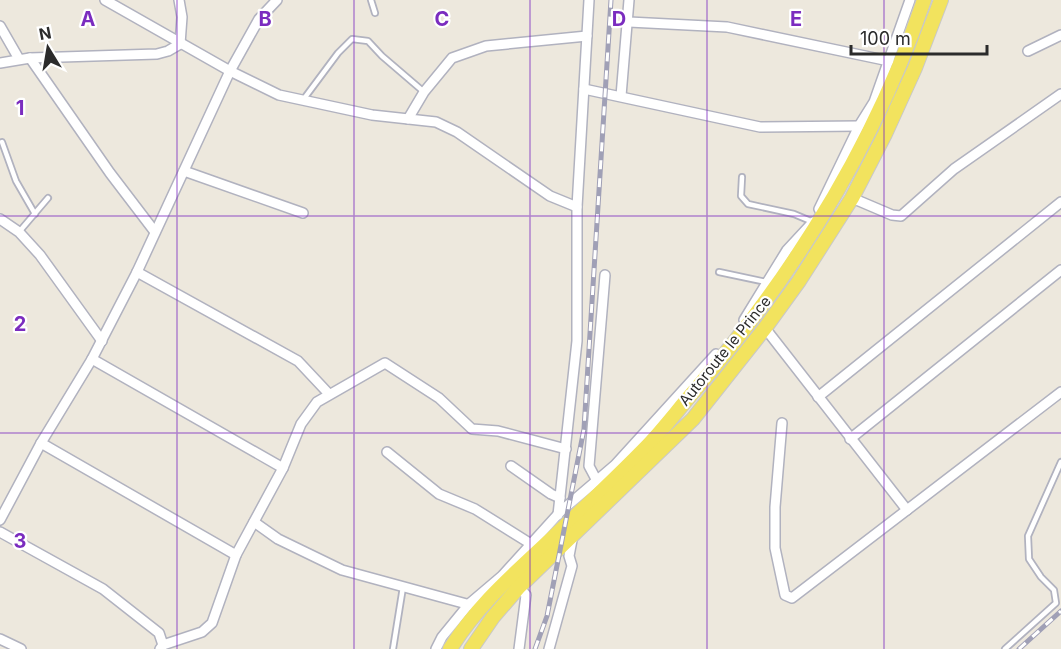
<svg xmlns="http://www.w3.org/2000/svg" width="1061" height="649" font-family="Inter,sans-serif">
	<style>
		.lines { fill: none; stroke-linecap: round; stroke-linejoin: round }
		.lane-casing { stroke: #b1b2bf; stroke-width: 8 }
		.street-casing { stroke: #b1b2bf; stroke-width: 12 }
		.primary-casing { stroke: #c8c8c8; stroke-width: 16 }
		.lane { stroke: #fff; stroke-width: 4.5 }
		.street { stroke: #fff; stroke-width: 9 }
		.primary { stroke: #f2e35e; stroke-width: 14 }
		.rail-casing { stroke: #a0a0b6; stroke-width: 5 }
		.rail { stroke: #fff; stroke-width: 3; stroke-dasharray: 9; stroke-linecap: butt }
		.grid { fill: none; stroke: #7b2cbf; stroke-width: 1.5; stroke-opacity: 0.55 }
		.labels { text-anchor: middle; stroke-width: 4.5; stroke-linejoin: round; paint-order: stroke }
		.street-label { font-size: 15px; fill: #2b2b2b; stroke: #fff }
		.grid-label { font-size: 20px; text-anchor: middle; font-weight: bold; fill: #7b2cbf; stroke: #fff; stroke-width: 4.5; stroke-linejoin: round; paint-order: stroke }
	</style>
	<rect width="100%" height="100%" fill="#ede8dd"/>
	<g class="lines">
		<g class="lane-casing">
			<g id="lane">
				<path d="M371,0l4,13"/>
				<path d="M303,100l35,-47 14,-14 16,2 14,15 42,36"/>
				<path d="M2,142l14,39 19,33"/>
				<path d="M742,177l-1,19 7,8 46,10 19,8"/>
				<path d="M19,232l29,-34"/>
				<path d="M719,272l47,10"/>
				<path d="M393,649l10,-62"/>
				<path d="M1005,649l51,-46 -2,-13 -13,-13 -12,-18 -1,-23 33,-74"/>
			</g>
		</g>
		<g class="street-casing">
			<g id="street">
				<path d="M105,0l125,71 49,24 93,20 64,7 21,10 93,64 27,11"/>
				<path d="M629,22l98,5 162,34"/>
				<path d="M0,26l19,33"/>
				<path d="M1028,51l33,-16"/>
				<path d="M30,58l80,115 45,59"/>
				<path d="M0,63l30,-5 127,-4 11,-3 12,-7 2,-27 -3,-17"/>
				<path d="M584,89l176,38 99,-1"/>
				<path d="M621,96l8,-96"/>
				<path d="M408,119l16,-27 28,-34 34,-12 101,-10"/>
				<path d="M184,171l119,42"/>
				<path d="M852,198l40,17 9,1 53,-47 107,-75"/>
				<path d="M819,209l40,-83 15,-24 36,-102"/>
				<path d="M0,219l19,13 21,23 62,86"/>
				<path d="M137,272l161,89 31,33"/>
				<path d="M744,320l43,-70 26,-28"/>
				<path d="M765,328l142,182"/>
				<path d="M92,359l191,109"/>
				<path d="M818,397l243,-195"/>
				<path d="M782,423l-7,84v41l10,47 7,3 269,-206"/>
				<path d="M850,439l211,-169"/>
				<path d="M41,443l195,112"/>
				<path d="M387,452l52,42 36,15 56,35"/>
				<path d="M511,466l40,28 9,4"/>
				<path d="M597,481l-8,-15 16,-191"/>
				<path d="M558,515l19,-174v-134l12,-207"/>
				<path d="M0,520l41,-77 51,-84 45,-87 93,-201 29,-52 18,-19"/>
				<path d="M254,522l24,17 64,31 132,36"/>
				<path d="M0,532l103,57 56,44 4,12 -3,4"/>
				<path d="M0,639l21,10"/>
				<path d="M163,645l39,-13 10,-9 24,-68 47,-87 18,-44 16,-22 68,-39 54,35 33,31 26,2 68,18"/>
				<path d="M436,649l6,-12 27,-33 33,-28 58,-64 55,-47 101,-111"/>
				<path d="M519,649l7,-54 -7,-8"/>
				<path d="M549,649l23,-83 -3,-10 4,-21"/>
			</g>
		</g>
		<g class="primary-casing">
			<g id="primary">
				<path d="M450,649c28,-45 63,-74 101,-110 33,-31 66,-62 98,-95 16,-17 31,-37 47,-55 99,-116 179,-244 228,-389"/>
				<path d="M471,649l22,-32 26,-30 174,-168 72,-91 34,-47 53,-83 33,-64 30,-66 26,-68"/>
			</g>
		</g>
		<use href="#lane" class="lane"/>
		<use href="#street" class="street"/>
		<use href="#primary" class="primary"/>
		<g class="rail-casing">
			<g id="rail">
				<path d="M535,649l12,-33 37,-187 27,-429"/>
				<path d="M1019,649l42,-38"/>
			</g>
		</g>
		<use href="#rail" class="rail"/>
	</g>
	<path class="grid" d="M177,0v649M354,0v649M530,0v649M707,0v649M884,0v649M0,216h1061M0,433h1061"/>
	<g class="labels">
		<g class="street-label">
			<text transform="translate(725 351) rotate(-51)" y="5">Autoroute le Prince</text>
		</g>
	</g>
	<g class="grid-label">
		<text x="88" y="26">A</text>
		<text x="265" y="26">B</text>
		<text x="442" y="26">C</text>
		<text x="619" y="26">D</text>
		<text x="796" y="26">E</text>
		<text x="20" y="115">1</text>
		<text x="20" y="331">2</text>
		<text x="20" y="548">3</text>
	</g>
	<g transform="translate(48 48) rotate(349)" stroke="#ffffff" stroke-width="4.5" paint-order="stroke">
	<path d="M0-4.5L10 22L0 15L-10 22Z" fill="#2b2b2b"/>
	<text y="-9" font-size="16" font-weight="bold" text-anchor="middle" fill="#2b2b2b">N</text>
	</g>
	<path d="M851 45v9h136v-9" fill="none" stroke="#2b2b2b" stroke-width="3"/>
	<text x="860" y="45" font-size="18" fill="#2b2b2b" stroke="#ffffff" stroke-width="4.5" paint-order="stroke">100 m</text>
</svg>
